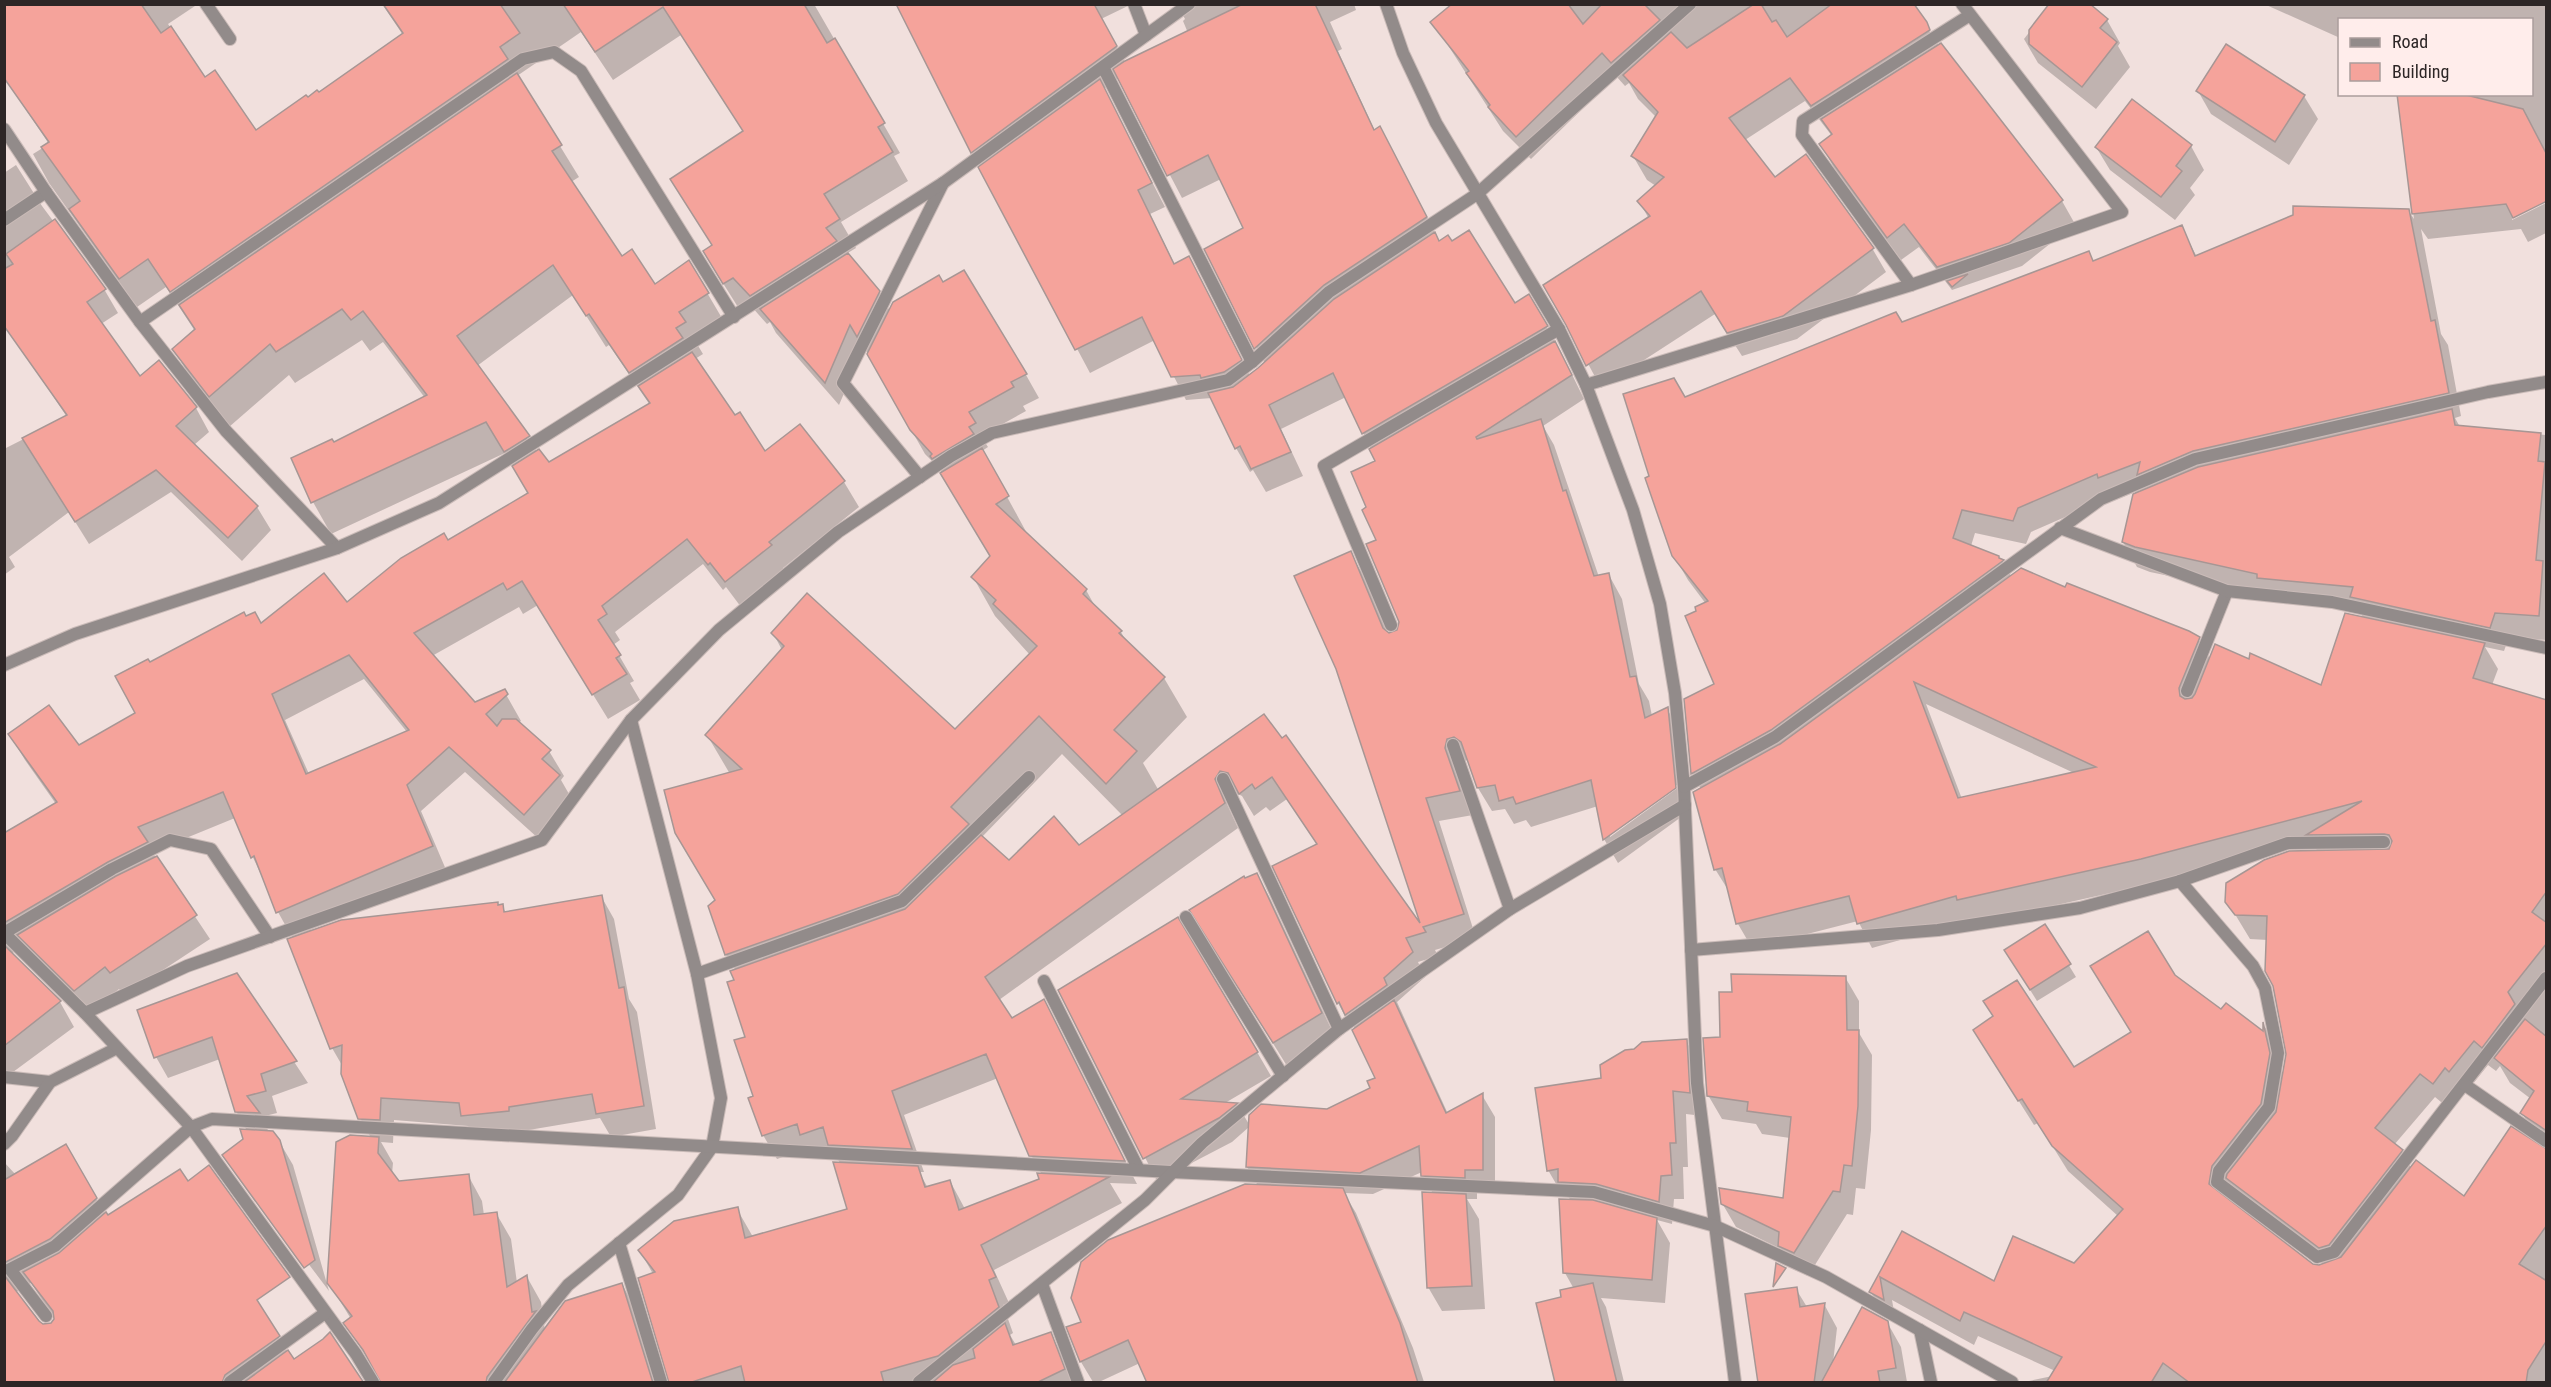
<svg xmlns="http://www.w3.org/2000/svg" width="2551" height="1387" font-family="'Roboto Condensed',sans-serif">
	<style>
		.shadow { fill: #0003; fill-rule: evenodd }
		.building { fill: #f5a39b; stroke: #a79694; stroke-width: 1.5; fill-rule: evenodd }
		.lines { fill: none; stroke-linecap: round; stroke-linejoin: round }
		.service-casing { stroke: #cabbb8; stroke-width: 14 }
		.minor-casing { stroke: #cabbb8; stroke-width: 14 }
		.service { stroke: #928b8a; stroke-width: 12 }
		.minor { stroke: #928b8a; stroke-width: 12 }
	</style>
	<rect width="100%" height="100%" fill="#f1e0dd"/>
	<g class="shadow">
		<path d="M4,4h194l-30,20 37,55 51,53 51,-33 11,-5 85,-59 -21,-31h432l86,149 -6,3 14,25 -67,41 15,26 -10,6 33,38 11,19 74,-39 62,103 13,23 -16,8 3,5 -45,25 7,11 -6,4 47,86 57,53 10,18 25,24 6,11 37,35 23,39 -44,46 16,28 105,-75 159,214 -86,-262 13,-115 14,23 24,58 10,-2 2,-10 -32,-114 9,-46 -31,-65 -65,32 22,47 -37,16 -13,-22 -3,2 -14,-24 -24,-50 -26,2 -31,-60 -65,33 -118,-221 -75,-148h235l-31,15 24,43 63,-29 -5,-12 2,-2 -8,-15h177l2,6 -26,12 12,27 -4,2 37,80 18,21 47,90 74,63 14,-9 32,54 24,49 -41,27 11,19 45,132 10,-2 13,24 17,85 10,17 3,15 15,-7 14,23 7,80 -70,51 -14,-24 -6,-33 -67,21 -5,-7 -12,4 -9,-15 -13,2 -14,-23 -9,-28 -6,1 10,54 -34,6 37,117 -41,12 3,6 -20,6 7,15 -28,25 51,112 34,-19 13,22v75h-18v7h-10l12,20 6,90 -43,2 -14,-24 5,-93 -11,-22 -49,22 -29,-1 12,20 57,135 11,34h-81l-203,-19 -41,19h-6l-12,-20 -13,-34 15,-5 175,-137 -11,-19 2,-40 -17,15 -75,39 -97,-191 197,62 14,24 -46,27 12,1 13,22 77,-16 45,-21 5,-10 -22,-50 -2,-3 -2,1 -13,-24 -64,-137 44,-20 -31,-47 -17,12 -4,-4 -12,9 -12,-20 -4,-2 -8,3 -3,7 11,24 -239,172 13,20 31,-19 94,183 -27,-1 12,20 -128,67 15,33 -6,2 10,28 -3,2 6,10 34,-11 14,23 9,25h-403l-17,-108 -13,-23 97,-42 16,28 96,-27 -9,-47 -7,-12 -23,-3 -33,11 -14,-24 -8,-38 -19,-126 -10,-16 -16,-49 7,-5 13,-127 -23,-39 75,-85 -9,-17 183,98 74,-76 -35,-39 -22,-39 18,-20 -53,-90 -13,-13 -61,-107 -25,58 -63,-72 -6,-11 -3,2 -16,-18 -10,6 -20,-32 -8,-34 31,-114 -63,-97 -68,45 -32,-48 -64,44 62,101 -8,5 51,76 32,28 35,-24 37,63 -29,19 6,10 -8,5 39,58 31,36 79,29 15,25 -76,61 2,3 -44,36 -15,-20 -3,3 -20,-26 -88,68 5,8 -7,5 21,36 -4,2 10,17 -32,19 -70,-114 -15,9 -4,-7 -87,49 43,48 29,-13 17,30 -3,2 31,28 15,25 -3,4 12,21 -34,38 -74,-67 -44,39 26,61 -137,58 1,2 187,-26h4l4,7 95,-17 13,23 15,80 8,13 19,117 -45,8 -11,-19 -125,21 -7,-13 -74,-6 -1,23 -12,-1 12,21 -1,11 7,9 69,-8 14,26 2,14 12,-2 15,26 6,44 10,-6 14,25 4,29 77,-47 14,26 22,72h-276l-37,-59 6,-4 -22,-36 42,-145 -11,-20 -17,-51 -11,-19 -39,-109 -15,-27 -43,-94 -83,34 58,87 -85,56 -6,-6 -30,24 -56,-55 -8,-13 -14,9 49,48 14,25 -65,48 3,5 -8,6v-251l52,-31 -31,-44 -15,-25 68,12 59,-33 13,-50 96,-46 15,7 85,-21 101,-63 83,-47 -25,-41 -174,81 -18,-32 21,-58 91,-46 -42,-56 -13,9 -8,-11 -67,43 -6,-8 -60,52 -37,-46 -18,-32 21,-18 -29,-44 -29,20 -88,-124 -16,-29 16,-10 -45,-67zM1119,78l63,120 39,-19 24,50 -39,20 59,115 -15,12 -61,-118 -14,7 -25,-51 15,-7 -61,-118zM573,295l33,52 3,-2 41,60 -101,59 -12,-12 -60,-86zM364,679l43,53 -98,42 -24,-54zM1062,754l61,62 -44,31 -70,15 -27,-25zM1681,782l2,2 -73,53v-4zM998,1078l33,77 11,20 -1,5 -76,29 -15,-28 -22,7 -9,-16h5l-20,-57z"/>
		<path d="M1483,4h429l27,42 123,155 13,23 -53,42 -70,24 -33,-43 -18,13 -67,-92 -13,-24 11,-8 -27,-35 -60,39 30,39 97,69 14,24 -89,67 -55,17 -27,-42 -114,74 -32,-60 80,-109 -10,-18 17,-15 -9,-6 -14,-24 23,-39 -18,-18 -9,-16 -4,3 -9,-10 -85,83 -28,-28 -68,-106z"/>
		<path d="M2051,4l56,16 13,23 -2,3 12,21 -34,42 -58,-46 -14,-24z"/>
		<path d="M2264,4h282v195l-34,18v3l34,-17v30l-18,9 -7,-13 -93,10 -7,-10 20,105 7,11 13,71 -6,2 5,9 86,8v205l-37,-3 -5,14 -19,-4 13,22 -6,16 54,17v443l-10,-8 -14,-24 9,-14 -21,-16 -10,-17 -4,5 -8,-6 -24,30 -5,-3 -12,15 -12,-10 -41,48 8,6 9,17 53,30 82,-48v232h-522l38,-8 -84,-38 -4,9 -82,-45 4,23 -11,-7 -14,-24 32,-59 91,50 81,-18 43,-49 -50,-45 -30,-48 -4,2 -45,-71 85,15 58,-36 42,-57 47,36 43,22 1,-7 12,21 6,31 5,-25 -20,-114 -18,-1 -23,-38 91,-49 -6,-10 -157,41 -183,41 -2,-4 -98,28 -14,-27 -106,27 -14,-24 -8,-31 -15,-24 -14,-80 -9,-16 -7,-73 31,-15 -18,-74 8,-7 -18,-24 -14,-24 -23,-79 34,-78 216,-75 187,-71 6,9 87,-35 16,30 211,-47 6,9 -15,-125h133v-74h-192v18zM2135,492l-12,50 14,25 13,5 120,25 2,5 87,8 5,9 -42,68 -71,-26 -41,-2 -12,-21 -132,-49 -55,-13 -8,-15 -32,-15 4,-13 51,11 5,-12 80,-35 2,4zM1926,704l148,69 -112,26zM2231,1184l11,19 82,62 -5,2 -8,-2 -86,-66 1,-8z"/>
		<path d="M2198,91l106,5 14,23 -29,46 -78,-51z"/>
		<path d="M2191,146l13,24 -14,18 5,7 -20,25 -65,-50 -14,-23z"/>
		<path d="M16,165l26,41 62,83 14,24 -17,11 39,54 19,-16 37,46 13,24 -15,13 63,62 14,23 -29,31 -71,-69 -82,52 -20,-32 -60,45 6,10 -11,8v-126l63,-32 -63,-94v-150z"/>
		<path d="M1257,875l13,23 65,139 -48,29 -82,-133 40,-53z"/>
		<path d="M2045,926l31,51 -39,24 -24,-39z"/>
		<path d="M237,975l71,108 -36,13 5,17 -16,4 8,15 10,9 14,24 36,126 -87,-115 5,-45 -11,-20 -16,-52 -52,19 -12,-21z"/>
		<path d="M1845,977l14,24v32l13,22 -1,75 -6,59 -9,-1 -3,27 -6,-1 -39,62 -15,-7 -12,-20 -45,-22 -14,-24 62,-4 6,-61 -28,-4 -6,-10 -34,-5 -14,-24 25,-102z"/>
		<path d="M1686,1041l14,23 3,52 -17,-2 2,53h-5l1,32h-10l-2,25 -15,-4 13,23 -5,60 -64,-5 5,9 18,75h-67l6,-84 11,-9 -9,-16 6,-72 -5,-8 -4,1 -14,-24 54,-90z"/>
		<path d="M65,1146l42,71 171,119 15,25 69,21h-358v-220l12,13zM31,1283l23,35 -1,5 -10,2 -27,-33z"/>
		<path d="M1796,1289l11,18 17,-3 13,24 -4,35 54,-41 14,25 6,35h-146z"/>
	</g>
	<g class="building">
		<path d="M4,4h137l20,29 10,-7 34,51 10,-7 41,60 50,-35 2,2 9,-7 2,2 84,-59 -20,-29h117l20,29 -20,14 8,12 -338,233 -22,-33 -29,20 -50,-70 11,-8 -39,-54 8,-5 -45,-64z"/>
		<path d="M563,4h241l23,39 8,-5 50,85 -7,4 15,25 -69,42 16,25 -14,9 11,13 -87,55 -17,-18 -10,6 -20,-33 9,-6 -42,-66 73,-48 -80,-124 -68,45z"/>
		<path d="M896,4h198l23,42 -146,107z"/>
		<path d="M1243,4h72l59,126 6,-4 47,91 -103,68 -70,64 -50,-100 39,-21 -35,-73 -41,21 -54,-107 12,-8z"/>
		<path d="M1452,4h116l15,20 19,-20h42l16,16 -49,43 -9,-10 -86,84 -28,-30 2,-2 -24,-32 3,-2 -39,-49z"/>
		<path d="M1754,4h7l11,18 4,-2 11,17 45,-33h82l13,18 3,8 -119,76 -21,-28 -61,40 46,59 31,-23 68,94 -91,68 -56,17 -26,-42 -115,75 -20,-41 -23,-40 107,-69 -13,-15 27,-24 -33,-21 27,-44 -35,-37 48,-43 16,16z"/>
		<path d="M2049,4h41l18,15 -8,9 17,14 -35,45 -53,-43v-14z"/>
		<path d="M1941,43l122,157 -54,43 -72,24 -33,-43 -17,14 -68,-94 13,-10 -11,-15z"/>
		<path d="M2226,44l79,51 -30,47 -79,-51z"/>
		<path d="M517,73l45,72 -10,6 70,105 10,-7 23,35 34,-24 20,33 -30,19 7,10 -10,6 7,10 -54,35 -40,-59 -3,2 -33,-51 -96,71 73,100 -26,16 -18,-30 -175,81 -20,-45 41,-19 2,3 93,-47 -64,-84 -12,9 -9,-11 -66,43 -6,-8 -61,53 -37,-48 23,-20 -16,-24z"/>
		<path d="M1100,79l52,104 -14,7 36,74 15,-8 53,104 -18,12 -23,6 -1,-3 -29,2 -29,-60 -67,33 -97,-183z"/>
		<path d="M2397,94h65l61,15 24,46v46l-34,17 -7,-14 -94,10z"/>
		<path d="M2132,99l60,46 -16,21 6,5 -21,26 -66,-50z"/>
		<path d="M2293,206l116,3 22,112 4,-1 14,73 -256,58 -56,24 3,-13 -42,16 -1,-4 -79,34 -5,13 -51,-11 -9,28 46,18v2l5,2 -233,170 -80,44 -7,-75 30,-15 -29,-68 11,-5 -1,-4 13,-6 -36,-45 -27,-78 4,-2 -26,-82 51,-16 11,19 211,-85 6,10 187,-71 4,10 89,-36 13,31 98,-41z"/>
		<path d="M55,219l51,70 -19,13 53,74 19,-16 38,47 -21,19 82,80 -30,32 -72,-68 -81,52 -53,-84 45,-23 -63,-89v-57l9,-5 -7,-10z"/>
		<path d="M1469,230l46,73 14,-9 19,32 -186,108 -29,-61 -64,32 22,47 -40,17 -11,-23 -5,3 -27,-56 25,-6 25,-19 76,-69 101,-67 4,9 9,-6 4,6z"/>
		<path d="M848,253l32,38 -23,46 -7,-12 -25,58 -65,-74z"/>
		<path d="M964,270l63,104 -16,8 3,5 -45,25 7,11 -7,4 5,7 -42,25 -2,-3 2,-2 -22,-24 -43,-76 26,-52 46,-27 4,7z"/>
		<path d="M1968,274l-16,13 -5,-6z"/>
		<path d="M1555,341l17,34 -96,62 1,2 64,-20 22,72 3,-1 28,86 15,-3 21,104 6,-1 9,42 23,-11 8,81 -73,52 -12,-60 -75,24 -3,-7 -14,4 -4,-16 -18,3 -16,-46 -7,-5 -7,2 -2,9 15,43 -34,7 38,116 -41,13 3,5 -20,6 7,14 -29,26 3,7 -42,30 -6,-13 -2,2 -65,-138 45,-22 -45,-67 -17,12 -3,-5 -13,10 -11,-21 -8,-2 -5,8 10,24 -240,174 27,41 32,-19 81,162 -96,-5 -43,-102 -94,37 20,58 -84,-4 -5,-18 -23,8 -3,-11 -35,12 -14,-38 5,-2 -19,-56 11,-3 -18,-55 7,-2 -4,-9 175,-62 76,-74 28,25 45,-44 25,29 185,-131 18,24 4,-3 134,188 -84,-254 -42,-93 57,-25 32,77 6,5 8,-3 2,-8 -33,-78 10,-4 -14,-30 4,-3 -15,-35 24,-11 -6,-12z"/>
		<path d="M692,352l43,63 5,-3 25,39 35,-27 45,57 -76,61 3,3 -47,37 -15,-19 -2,2 -21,-26 -85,67 5,8 -9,6 23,35 -5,3 11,16 -35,21 -70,-114 -15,9 -4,-7 -89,50 61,69 30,-13 3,5 -22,20 11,12 5,-7h14l35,31 -9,9 18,16 -36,40 -75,-68 -42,38 26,61 -157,67 -22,-57 -3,2 -28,-66 -85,35 10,15 -40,20 -104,61v-90l53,-31 -49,-68 41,-29 30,40 56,-32 -20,-37 33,-17 2,3 94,-50 2,4 9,-4 6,11 63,-50 23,29 54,-44 43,-25 4,7 80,-47 -16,-27 27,-17 10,13 101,-59 -12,-17zM349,655l60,75 -103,44 -34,-80z"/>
		<path d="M2452,409l3,16 86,8 -3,28 7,1 -9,98 7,1 -4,55 -44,-3 -5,15 -140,-31 3,-10 -96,-9v-4l-122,-27 -13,-5 11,-48 65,-27z"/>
		<path d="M982,448l27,48 -13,8 91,85 -4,5 39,37 -3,2 46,44 -51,53 23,21 -31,33 -67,-68 -88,91 18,17 -71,70 -173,61 -17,-49 7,-6 -40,-67 -11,-43 78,-21 -37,-34 79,-89 -13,-13 36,-40 148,136 82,-83 -44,-42 3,-4 -25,-23 19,-21 -50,-83z"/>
		<path d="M2021,568l44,19 2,-4 122,48 11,6 -21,51 1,8 5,3 7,-1 3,-4 20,-50 34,15 1,-6 71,32 24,-72 140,30 -12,35 74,22v191l-15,21 15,11v20l-39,49 7,12 -33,44 -8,-7 -25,31 -4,-4 -12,16 -13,-10 -45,54 28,22 -74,95 -10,3 -93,-70 1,-4 49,-62 10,-58 -13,-68 -8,-15 2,-55 -32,-1 -10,-13 1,-19 38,-23 25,-9 100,-2 3,-8 -3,-6 -5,-1 -78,1 56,-34 -221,58 -184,41 -1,-4 -99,28 -8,-28 -113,28 -14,-56 -8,2 -21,-78 87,-48zM1914,682l182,85 -138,31z"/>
		<path d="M157,856l40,59 -87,58 -5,-6 -31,24 -57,-56 99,-59z"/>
		<path d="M1257,873l65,140 -49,30 -84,-133 55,-34 1,2z"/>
		<path d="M602,895l17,93 5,-1 20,119 -48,8 -4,-20 -83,13v4l-48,5 -2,-13 -78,-5 -1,22 -22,-1 -17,-45 1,-29 -12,4 -43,-110 54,-19 157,-18v3l5,-1 1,8z"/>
		<path d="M1178,917l80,135 -77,47 57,4 -19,15 -76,41 -85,-169z"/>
		<path d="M2045,924l26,40 -41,26 -26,-40z"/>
		<path d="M2148,931l27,44 46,34 5,-6 37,28v-9l7,31 -9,51 -49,62 -3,18 104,80 6,1 22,-8 75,-97 48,36 47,-70 36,23v76l-28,39 28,17v59l-19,30 -2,13h-336l-27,-20 -12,20h-105l16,-26 -98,-45 -4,9 -80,-44 4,23 -15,-8 33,-61 92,50 19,-45 61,27 49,-54 -71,-63 -30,-47 -4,2 -45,-71 20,-14 -10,-15 34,-21 57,87 57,-35 -41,-66z"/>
		<path d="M4,945l57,56 -57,45z"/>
		<path d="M237,973l60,88 -36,13 5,17 -19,5 13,17 -25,-1 -23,-75 -58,21 -17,-48z"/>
		<path d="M1731,974l115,2 1,54h12l-1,76 -6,60 -8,-1 -4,27 -7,-1 -39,62 -16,-7 1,-14 -58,-28 -2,-16 64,10 8,-81 -44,-6 1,-9 -41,-6 -4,-58 17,-1 -1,-45h13z"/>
		<path d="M1394,1000l52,113 37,-20v77h-18v8l-44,-2 -2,-30 -59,27 -114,-6 3,-52 12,-11 66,5 43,-21 -3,-7 8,-3 -23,-48z"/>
		<path d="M2525,1019l22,18v94l-27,-18 14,-22 -40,-33z"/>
		<path d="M1687,1039l3,54 -17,-2 3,52h-6l2,32 -11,1 -2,26 -63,-18 -38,-2v-13l-11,2 -12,-83 66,-10 -1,-13 25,-15 9,-1 8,-7z"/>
		<path d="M240,1129l33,2 7,9 35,120 -11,8 -82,-113 21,-16z"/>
		<path d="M350,1135l29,2 -1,16 21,28 70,-7 5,41 23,-3 10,75 20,-12 5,37 4,-1 -49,66 -1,6h-105l-18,-33 -20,-27 9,-7 -25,-33 9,-141z"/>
		<path d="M66,1144l31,54 -47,41 -46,24v-83z"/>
		<path d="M833,1162l85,4 7,21 25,-7 9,30 80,-31 -2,-6 72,4 -128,68 15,32 -7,3 10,27 -61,49 -57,16 3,11h-139l-4,-17 -52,17h-20l-31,-105 17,-6 -17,-22 36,-29 64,-14 7,31 102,-29z"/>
		<path d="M209,1165l81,112 -33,23 23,36 -55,39 -3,8h-218v-108l35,46 4,3 8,-1 3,-4 -1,-8 -30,-39 36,-19 47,-41 2,3 72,-46 8,12z"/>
		<path d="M1245,1184l98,4 57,135 18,60h-271l-19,-43 -48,22 -14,-35 15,-5 -10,-24 10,-36 27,-22z"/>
		<path d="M1422,1192l44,2 6,92 -45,2z"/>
		<path d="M1559,1199l34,1 64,18 -5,62 -89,-7z"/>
		<path d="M1776,1263l10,5 -13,19z"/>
		<path d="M622,1283l31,100h-149l61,-82z"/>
		<path d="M1593,1283l24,100h-62l-19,-80 25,-6 -1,-7z"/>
		<path d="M1797,1287l3,20 25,-4 -11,80h-56l-13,-89z"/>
		<path d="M1862,1307l26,14 8,47 -18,3 2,12h-59z"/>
		<path d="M1005,1323l8,22 38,-13 14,37 -29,14h-104l21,-18 22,-7 -2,-9z"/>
		<path d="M330,1332l34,51h-121l45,-33 6,9 29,-20z"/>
	</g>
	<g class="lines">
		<g class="service-casing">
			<g id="service">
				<path d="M206,4l24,35"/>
				<path d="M1134,4l12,31"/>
				<path d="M1477,194l213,-190"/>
				<path d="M4,220l42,-28"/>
				<path d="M140,322l86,109 111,117"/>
				<path d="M920,477l-77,-94 100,-200"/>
				<path d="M1391,625l-67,-159 235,-137"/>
				<path d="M2187,691l40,-100"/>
				<path d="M1453,745l57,164"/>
				<path d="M1223,779l116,250"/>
				<path d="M1186,917l97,159"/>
				<path d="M4,933l108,-64 58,-29 41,9 59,88"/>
				<path d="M697,974l205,-73 127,-124"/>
				<path d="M1044,981l95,189"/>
				<path d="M4,1077l46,5"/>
				<path d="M4,1144l8,-8 38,-54 67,-34"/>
				<path d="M619,1243l42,139"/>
				<path d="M1920,1330l11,52"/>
				<path d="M494,1382l38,-53 36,-44 110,-90 34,-48"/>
			</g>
		</g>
		<g class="minor-casing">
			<g id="minor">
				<path d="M1386,4l17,49 33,70 123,206 27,56 47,125 27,94 15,89 9,94 13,296 38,299"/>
				<path d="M1103,67l149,295"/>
				<path d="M4,129l42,63 94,130 383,-263 31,-7 27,19 153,246"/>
				<path d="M1911,285l-109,-150 1,-14 167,-106"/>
				<path d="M1586,385l325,-100 211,-73 -160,-208"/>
				<path d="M2060,528l167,63 105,11 214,46"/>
				<path d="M4,665l71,-31 262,-86 102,-45 504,-320 246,-179"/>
				<path d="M631,720l66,254 24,124 -9,49"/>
				<path d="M1684,787l91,-50 326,-238 94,-40 293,-67 58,-10"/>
				<path d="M2180,881l73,85 12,22 13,65 -9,54 -50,64 -2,11 100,75 17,-5 212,-274"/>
				<path d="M4,933l81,80 106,114 165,227 17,28"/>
				<path d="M1691,950l247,-20 142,-22 100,-27 108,-38 96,-1"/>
				<path d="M85,1013l102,-47 355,-126 89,-120 88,-90 119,-98 113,-76 41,-23 236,-53 24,-18 77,-70 148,-98"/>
				<path d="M2465,1085l81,56"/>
				<path d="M1042,1284l36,98"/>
				<path d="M46,1316l-36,-47 45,-23 136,-119 21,-8 959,53 423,20 121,34 111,51 186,105"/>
				<path d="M230,1382l95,-69"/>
				<path d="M919,1382l226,-182 57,-57 137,-114 171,-120 175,-104"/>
			</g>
		</g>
		<use href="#service" class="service"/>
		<use href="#minor" class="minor"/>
	</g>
	<rect width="2551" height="1387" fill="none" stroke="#2d2626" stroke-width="12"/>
	<rect x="2338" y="18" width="195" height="78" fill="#ffedeb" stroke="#ab9d9c" stroke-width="1.5"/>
	<rect x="2350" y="38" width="30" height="9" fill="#928b8a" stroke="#ab9d9c" stroke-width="1.5"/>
	<text x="2392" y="48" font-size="18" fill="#2d2626">Road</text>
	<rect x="2350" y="63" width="30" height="18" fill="#f5a39b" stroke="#ab9d9c" stroke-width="1.5"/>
	<text x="2392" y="78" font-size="18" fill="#2d2626">Building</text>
</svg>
